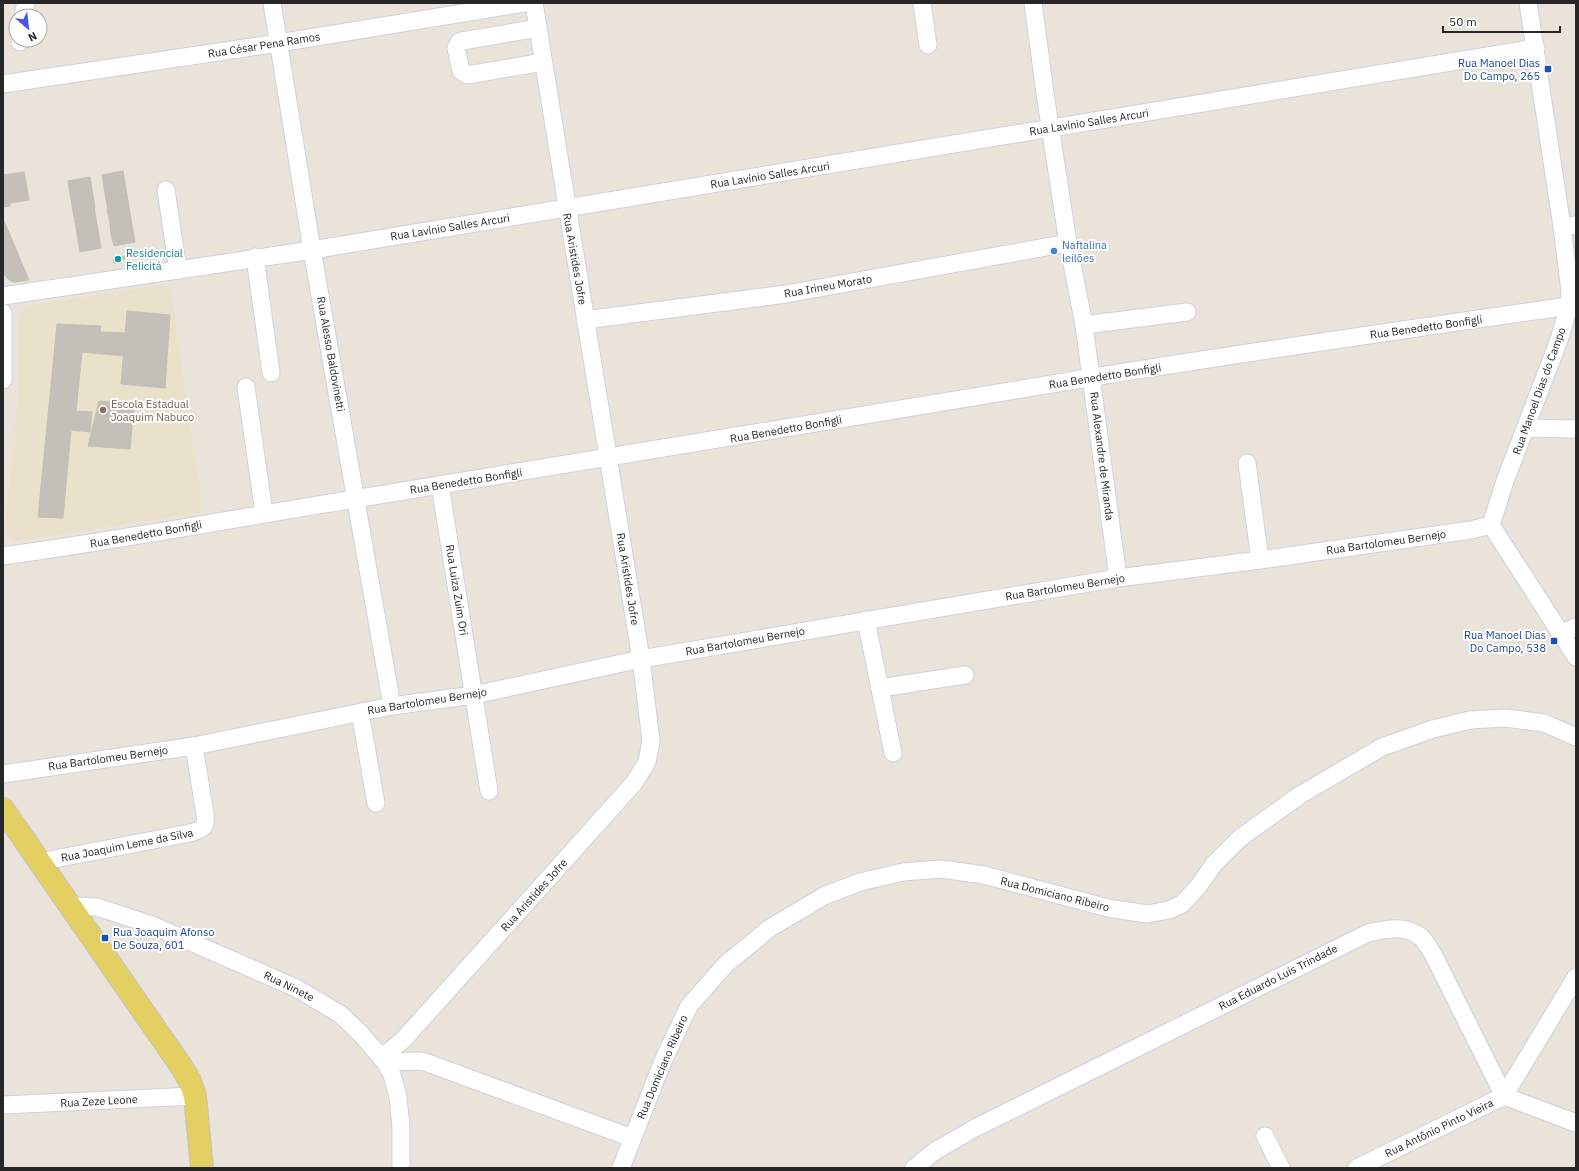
<svg xmlns="http://www.w3.org/2000/svg" width="1579" height="1171" font-family="'IBM Plex Sans',sans-serif">
	<style>
		.education { fill: #e9e1ca }
		.building { fill: #c4c0b9; stroke: #c3bfb4 }
		.lines { fill: none; stroke-linecap: round; stroke-linejoin: round }
		.minor-casing { stroke: #cfd1df; stroke-width: 19 }
		.major-casing { stroke: #c3c3c3; stroke-width: 24 }
		.minor { stroke: #fff; stroke-width: 17 }
		.major { stroke: #e4cf63; stroke-width: 22 }
		.transit-dot { fill: #1a4fb4; stroke: #fff; stroke-width: 1.5 }
		.shop-dot { fill: #3f7fe0; stroke: #fff; stroke-width: 1.5 }
		.culture-dot { fill: #0f9aa8; stroke: #fff; stroke-width: 1.5 }
		.education-dot { fill: #8d6e63; stroke: #fff; stroke-width: 1.5 }
		.labels { text-anchor: middle; stroke-width: 4; stroke-linejoin: round; paint-order: stroke }
		.street-label { font-size: 11px; fill: #272727; stroke: #fff }
		.transit-label { font-size: 11px; fill: #164399; stroke: #fff; text-anchor: end }
		.shop-label { font-size: 11px; fill: #366cbe; stroke: #fff; text-anchor: start }
		.culture-label { font-size: 11px; fill: #0d838f; stroke: #fff; text-anchor: start }
		.education-label { font-size: 11px; fill: #785e54; stroke: #fff; text-anchor: start }
	</style>
	<rect width="100%" height="100%" fill="#e9e3d9"/>
	<path class="education" d="M170,284l33,228 -188,29 -10,-9 14,-143 -2,-72 10,-11z"/>
	<g class="building">
		<path d="M123,171l2,13 -21,3 -2,-12z"/>
		<path d="M24,172l5,28 -19,3v3l-7,1v-32z"/>
		<path d="M90,177l2,13 -22,3 -2,-12z"/>
		<path d="M125,184l2,11 -21,4 -2,-12z"/>
		<path d="M92,190l2,11 -22,4 -2,-12z"/>
		<path d="M127,195l2,12 -21,4 -2,-12z"/>
		<path d="M94,201l1,12 -21,4 -2,-12z"/>
		<path d="M129,207l2,12 -21,4 -3,-13z"/>
		<path d="M95,213l2,12 -21,3 -2,-12z"/>
		<path d="M3,219l7,16 -7,6z"/>
		<path d="M131,219l2,11 -22,4 -1,-11z"/>
		<path d="M97,225l2,11 -21,4 -2,-12z"/>
		<path d="M133,230l2,12 -21,4 -3,-12z"/>
		<path d="M10,235l19,45 -15,2 -5,-2 -6,-7v-32z"/>
		<path d="M99,236l2,12 -21,4 -2,-12z"/>
		<path d="M125,256v3l-5,1 1,3h-7l-1,-5z"/>
		<path d="M127,311l43,4 -5,73 -44,-4z"/>
		<path d="M57,324l44,2 -1,6 25,1 -1,23 -42,-4 -6,59 16,1 -2,20 -19,-2 -8,88 -25,-1z"/>
		<path d="M99,401l35,3 -4,45 -42,-3z"/>
	</g>
	<g class="lines">
		<g class="minor-casing">
			<g id="minor">
				<path d="M272,3l40,247 80,456"/>
				<path d="M922,3l6,42"/>
				<path d="M1033,3l12,90 23,150 16,82 34,253"/>
				<path d="M1528,3l34,224 8,64 -1,15 -10,34 -54,141 -14,44 85,132"/>
				<path d="M23,16l3,-13"/>
				<path d="M538,28l-76,13 -3,1 -3,6 5,23 7,4 75,-13"/>
				<path d="M20,42v-2"/>
				<path d="M3,84l276,-41 245,-40"/>
				<path d="M166,190l12,80"/>
				<path d="M1562,227l14,-2"/>
				<path d="M255,257l16,116"/>
				<path d="M3,296l309,-46 1224,-202"/>
				<path d="M3,313v67"/>
				<path d="M585,320l201,-26 282,-51"/>
				<path d="M1084,325l103,-13"/>
				<path d="M246,387l18,126"/>
				<path d="M1526,428l50,1"/>
				<path d="M1247,463l13,97"/>
				<path d="M440,485l49,306"/>
				<path d="M3,556c124,-17 246,-40 370,-60 239,-38 477,-79 715,-118 160,-26 321,-49 481,-72"/>
				<path d="M866,620l27,133"/>
				<path d="M1560,634l16,-7"/>
				<path d="M880,688l85,-13"/>
				<path d="M360,712l16,91"/>
				<path d="M3,774l191,-28 198,-40 82,-11 167,-36 477,-81 142,-18 211,-30 20,-5"/>
				<path d="M39,862l151,-29c13,-4 17,-5 15,-19l-11,-68"/>
				<path d="M72,906l25,1 55,18 144,63 44,26 21,20 24,28 7,13 6,22 3,30v41"/>
				<path d="M381,1058l22,-18 231,-257 13,-21 4,-21 -10,-82 -107,-656"/>
				<path d="M385,1062l33,-1 7,1 207,76"/>
				<path d="M3,1105l192,-9"/>
				<path d="M1265,1136l16,32"/>
				<path d="M621,1168l42,-107 26,-55 37,-42 44,-36 54,-32 36,-14 43,-10 38,-3 43,6 124,33 39,6 22,-4 13,-6 16,-17 16,-23 26,-26 60,-43 82,-48 51,-18 37,-9 35,-2 39,5 32,14"/>
				<path d="M914,1168l21,-17 40,-23 393,-195c18,-4 38,-9 54,5 4,4 7,11 11,16l71,142 72,27"/>
				<path d="M1357,1168l147,-72 72,-119"/>
			</g>
		</g>
		<g class="major-casing">
			<path id="major" d="M3,809l178,257 9,15 5,15 7,72"/>
		</g>
		<use href="#minor" class="minor"/>
		<use href="#major" class="major"/>
	</g>
	<g class="transit-dot">
		<rect x="1544" y="65" width="8" height="8" rx="2"/>
		<rect x="1550" y="637" width="8" height="8" rx="2"/>
		<rect x="101" y="934" width="8" height="8" rx="2"/>
	</g>
	<circle class="shop-dot" cx="1054" cy="251" r="4"/>
	<circle class="culture-dot" cx="118" cy="259" r="4"/>
	<circle class="education-dot" cx="103" cy="410" r="4"/>
	<g class="labels">
		<g class="street-label">
			<text transform="translate(264 45) rotate(-9)" y="4">Rua César Pena Ramos</text>
			<text transform="translate(1089 122) rotate(-9)" y="4">Rua Lavínio Salles Arcuri</text>
			<text transform="translate(770 175) rotate(-9)" y="4">Rua Lavínio Salles Arcuri</text>
			<text transform="translate(450 227) rotate(-9)" y="4">Rua Lavínio Salles Arcuri</text>
			<text transform="translate(575 259) rotate(80)" y="4">Rua Aristides Jofre</text>
			<text transform="translate(828 286) rotate(-10)" y="4">Rua Irineu Morato</text>
			<text transform="translate(1426 327) rotate(-8)" y="4">Rua Benedetto Bonfigli</text>
			<text transform="translate(331 354) rotate(80)" y="4">Rua Alesso Baldovinetti</text>
			<text transform="translate(1105 376) rotate(-9)" y="4">Rua Benedetto Bonfigli</text>
			<text transform="translate(1539 391) rotate(-70)" y="4">Rua Manoel Dias do Campo</text>
			<text transform="translate(786 429) rotate(-10)" y="4">Rua Benedetto Bonfigli</text>
			<text transform="translate(1102 456) rotate(83)" y="4">Rua Alexandre de Miranda</text>
			<text transform="translate(466 481) rotate(-9)" y="4">Rua Benedetto Bonfigli</text>
			<text transform="translate(146 534) rotate(-10)" y="4">Rua Benedetto Bonfigli</text>
			<text transform="translate(1386 542) rotate(-8)" y="4">Rua Bartolomeu Bernejo</text>
			<text transform="translate(628 579) rotate(81)" y="4">Rua Aristides Jofre</text>
			<text transform="translate(1065 587) rotate(-9)" y="4">Rua Bartolomeu Bernejo</text>
			<text transform="translate(457 590) rotate(81)" y="4">Rua Luiza Zuim Ori</text>
			<text transform="translate(745 641) rotate(-10)" y="4">Rua Bartolomeu Bernejo</text>
			<text transform="translate(427 701) rotate(-9)" y="4">Rua Bartolomeu Bernejo</text>
			<text transform="translate(108 758) rotate(-8)" y="4">Rua Bartolomeu Bernejo</text>
			<text transform="translate(127 845) rotate(-11)" y="4">Rua Joaquim Leme da Silva</text>
			<text transform="translate(1055 894) rotate(14)" y="4">Rua Domiciano Ribeiro</text>
			<text transform="translate(534 895) rotate(-48)" y="4">Rua Aristides Jofre</text>
			<text transform="translate(1278 977) rotate(-27)" y="4">Rua Eduardo Luís Trindade</text>
			<text transform="translate(289 986) rotate(26)" y="4">Rua Ninete</text>
			<text transform="translate(662 1067) rotate(-67)" y="4">Rua Domiciano Ribeiro</text>
			<text transform="translate(99 1101) rotate(-3)" y="4">Rua Zeze Leone</text>
			<text transform="translate(1439 1128) rotate(-26)" y="4">Rua Antônio Pinto Vieira</text>
		</g>
		<g class="transit-label">
			<text x="1540" y="67">Rua Manoel Dias<tspan x="1540" dy="13">Do Campo, 265</tspan></text>
			<text x="1546" y="639">Rua Manoel Dias<tspan x="1546" dy="13">Do Campo, 538</tspan></text>
			<text x="113" y="936" text-anchor="start">Rua Joaquim Afonso<tspan x="113" dy="13">De Souza, 601</tspan></text>
		</g>
		<g class="shop-label">
			<text x="1062" y="249">Naftalina<tspan x="1062" dy="13">leilões</tspan></text>
		</g>
		<g class="culture-label">
			<text x="126" y="257">Residencial<tspan x="126" dy="13">Felicitá</tspan></text>
		</g>
		<g class="education-label">
			<text x="111" y="408">Escola Estadual<tspan x="111" dy="13">Joaquim Nabuco</tspan></text>
		</g>
	</g>
	<rect width="1579" height="1171" fill="none" stroke="#272727" stroke-width="8"/>
	<g transform="translate(28 28) rotate(152)"><circle r="19" fill="#ffffff" stroke="#a9a9a9"/>
	<path d="M0-3L7 15L0 10L-7 15Z" fill="#4557ea"/>
	<text y="-6" font-size="11" font-weight="bold" text-anchor="middle" fill="#272727">N</text>
	</g>
	<path d="M1443 26v6h117v-6" fill="none" stroke="#272727" stroke-width="2"/>
	<text x="1449" y="26" font-size="12" fill="#272727" stroke="#ffffff" stroke-width="3" paint-order="stroke">50 m</text>
</svg>
